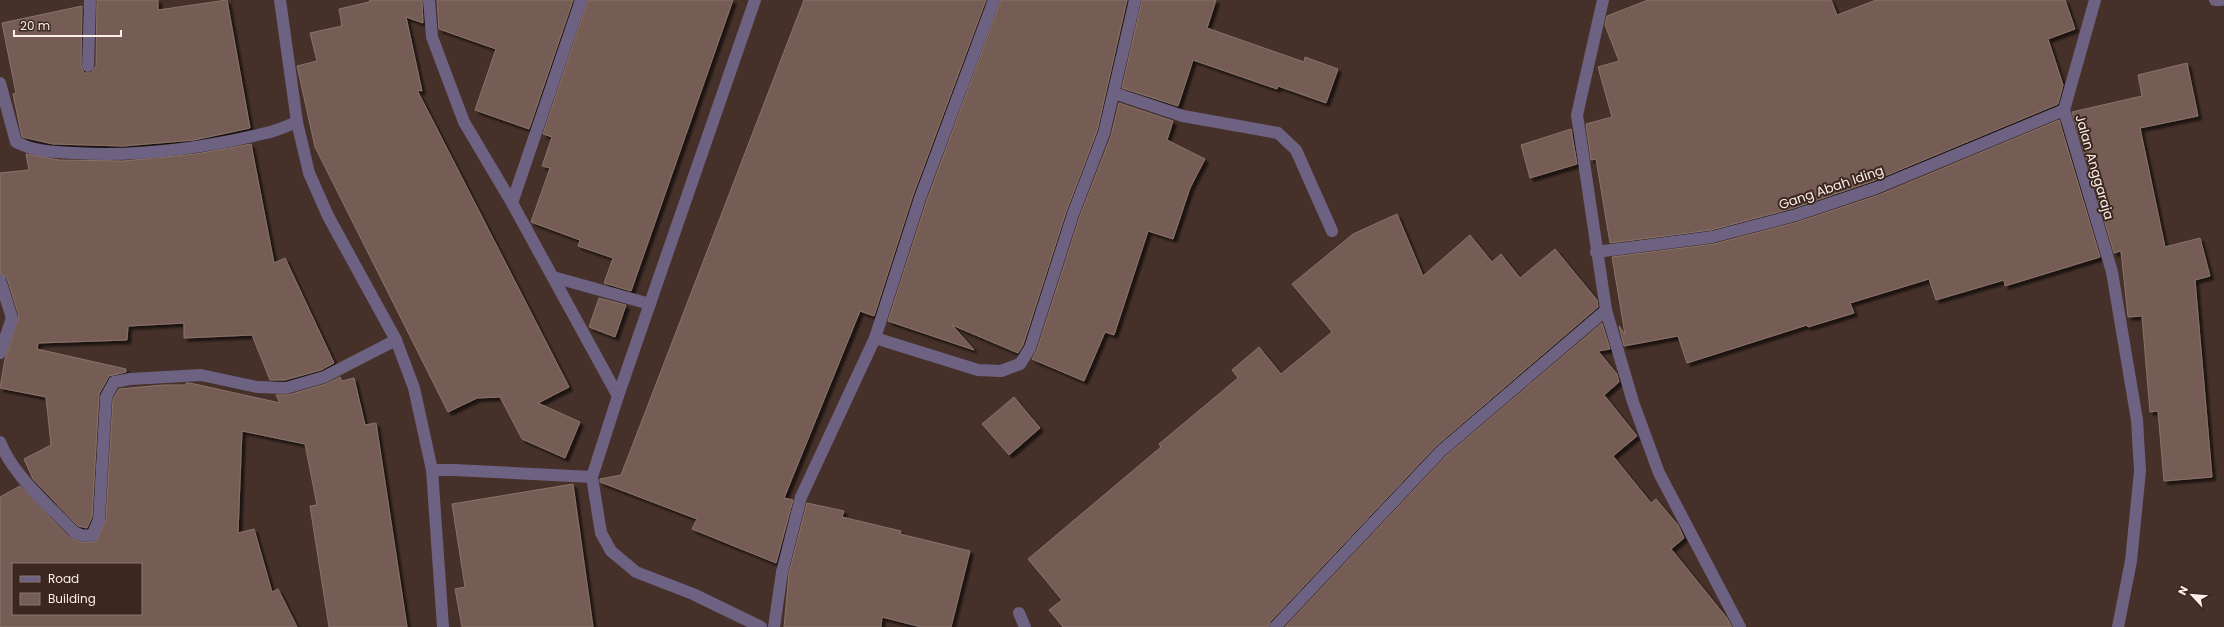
<svg xmlns="http://www.w3.org/2000/svg" width="2224" height="627" font-family="Poppins,sans-serif">
	<style>
		.building { fill: #745d54; stroke: #8a736a; fill-rule: evenodd; filter: url(#shadow) }
		.lines { fill: none; stroke-linecap: round; stroke-linejoin: round }
		.minor { stroke: #6e6283; stroke-width: 12 }
		.labels { text-anchor: middle; stroke-width: 4; stroke-linejoin: round; paint-order: stroke }
		.street-label { font-size: 13px; fill: #fdefea; stroke: #3b2720 }
	</style>
	<defs>
		<filter id="shadow"><feDropShadow dx="3.5" dy="3.5" stdDeviation="1" flood-color="#0009"/></filter>
	</defs>
	<rect width="100%" height="100%" fill="#46312a"/>
	<g class="building">
		<path d="M97,0h61v10l69,-10 23,128 -56,12 -71,6 -70,-2 -31,-7 -9,-43 3,-1 -14,-70 80,-17 -1,60 3,7h7l5,-7z"/>
		<path d="M370,0h52l1,23 -17,-6 16,74 -5,-1 152,297 -31,16 42,19 -15,36 -43,-19 -22,-42 -23,1 -29,14 -133,-265 -18,-81 20,-5 -7,-28 32,-7 -3,-17 30,-7z"/>
		<path d="M437,0h136l-44,129 -54,-19 21,-61 -57,-20z"/>
		<path d="M588,0h145l-102,291 -27,-8 9,-25 -35,-12 2,-6 -49,-18 19,-54 -8,-2 10,-29 -9,-3z"/>
		<path d="M804,0h182l-73,195 -39,121 -14,-5 -76,187 9,2 -17,63 -84,-34 5,-10 -97,-37v-3l21,-4z"/>
		<path d="M1001,0h126l-30,131 -31,81 -43,133 -5,8 -66,-28 22,25 -86,-29 39,-121z"/>
		<path d="M1142,0h74l-9,28 97,34 1,-5 33,12 -12,34 -48,-17 -1,3 -84,-29 -15,46 -56,-18z"/>
		<path d="M1648,0h183l6,15 39,-15h189l10,29 -27,10 15,46 -5,19 -185,77 -79,27 -83,22 -101,13 -14,-84 -5,1 -5,-36 26,-7 -14,-50 21,-6 -14,-36 2,-9z"/>
		<path d="M2187,63l11,53 -58,12 25,119 35,-9 10,38 -15,4 17,197 -48,4 -6,-70 -8,1 -8,-96 -14,1 -7,-66 -7,2 -42,-141 70,-16 -4,-21z"/>
		<path d="M1119,103l54,18 -6,19 38,19 -15,29 -17,51 -25,-8 -34,104 -9,-3 -21,49 -52,-22 5,-9 43,-134 31,-80z"/>
		<path d="M2059,120l41,137 -95,29 -1,-6 -68,20 -7,-21 -79,24 4,10 -46,14 -1,-2 -120,38 -9,-27 -54,10 -5,-20 6,8 -13,-77 102,-13 84,-22 81,-27z"/>
		<path d="M1571,129l6,35 -47,14 -9,-33z"/>
		<path d="M251,144l23,119 11,-5 49,105 -13,7 -36,10h-15l-18,-45 -68,3v-15l-56,3 -1,14 -89,3 -1,6 89,20v3l-17,4 -10,18 -7,123 -5,11 -9,-2 -45,-47 -9,-20 27,-14 -5,-48 -46,-9 5,-29 14,-43 -12,-38 -7,-5v-100l29,-3 -3,-16 33,6 65,1 72,-7z"/>
		<path d="M1397,214l26,62 47,-41 22,27 9,-8 19,24 35,-29 42,51 1,7 -162,139 -166,176 -2,5h-205l-14,-17 13,-10 -34,-41 133,-112 -2,-3 79,-66 -6,-8 27,-23 22,27 51,-42 -40,-48 61,-50z"/>
		<path d="M599,298l27,7 -11,32 -26,-10z"/>
		<path d="M1602,323l8,26 -12,2 19,23 2,8 -15,13 33,41 -24,20 38,47 5,-4 22,26 6,13 -13,11 56,69 5,9h-447l161,-171z"/>
		<path d="M340,377l2,4 12,-3 11,47 11,-2 31,204h-78l-19,-121 7,-1 -12,-61 -63,-13 -4,102 16,-4 18,63 6,-3 19,38h-297v-130l20,-11 49,51 11,5h16l10,-23 7,-120 6,-10 44,-4h23v-2h4l90,20 -4,-8h12l38,-11zM13,564h128v50h-128z"/>
		<path d="M1014,397l26,31 -31,27 -27,-31z"/>
		<path d="M573,484l20,143h-131l-7,-38 10,-2 -13,-83z"/>
		<path d="M807,503l37,8 -2,6 59,14 -1,3 70,17 -19,76h-30l-39,-10 -1,10h-97l5,-54z"/>
	</g>
	<g class="lines">
		<g class="minor">
			<path d="M280,0l17,122 12,51 19,43 68,124 18,48 18,82 11,157"/>
			<path d="M429,0l3,37 32,85 48,81 106,193"/>
			<path d="M755,0l-137,396 -26,81 9,56 10,18 25,21 57,22 68,33"/>
			<path d="M1603,0l-26,115 29,195 27,92 26,71 81,154"/>
			<path d="M2095,0l-31,110 48,162 25,148 3,51 -9,90 -13,66"/>
			<path d="M2215,0h6"/>
			<path d="M88,66l2,-66"/>
			<path d="M0,83l16,59c19,10 38,10 59,11 64,4 129,-5 191,-20 11,-2 21,-7 31,-11"/>
			<path d="M1114,93l69,23 95,17 18,17 36,81"/>
			<path d="M512,203l69,-203"/>
			<path d="M1596,252l116,-15 84,-22 80,-27 188,-78"/>
			<path d="M553,277l97,27"/>
			<path d="M0,280l12,38 -12,35"/>
			<path d="M875,338l103,32 23,1 19,-7 10,-16 43,-134 31,-81 31,-133"/>
			<path d="M0,442c14,35 49,63 74,90l7,3 11,1 7,-17 7,-122 8,-15 16,-3 71,-4 56,12 29,1 38,-11 72,-37"/>
			<path d="M432,470h22l138,7"/>
			<path d="M1019,613l6,14"/>
			<path d="M774,627l8,-55 19,-75 74,-159 45,-140 74,-198"/>
			<path d="M1275,627l166,-176 165,-141"/>
		</g>
	</g>
	<g class="labels">
		<g class="street-label">
			<text transform="translate(2095 167) rotate(74)" y="5">Jalan Anggaraja</text>
			<text transform="translate(1831 187) rotate(-19)" y="5">Gang Abah Iding</text>
		</g>
	</g>
	<rect x="12" y="563" width="130" height="52" fill="#3b2720" stroke="#897771"/>
	<rect x="20" y="576" width="20" height="6" fill="#6e6283" stroke="#897771"/>
	<text x="48" y="583" font-size="12" fill="#fdefea">Road</text>
	<rect x="20" y="593" width="20" height="12" fill="#745d54" stroke="#897771"/>
	<text x="48" y="603" font-size="12" fill="#fdefea">Building</text>
	<g transform="translate(2192 595) rotate(296)" stroke="#3b2720" stroke-width="3" paint-order="stroke">
	<path d="M0-3L7 15L0 10L-7 15Z" fill="#fdefea"/>
	<text y="-6" font-size="11" font-weight="bold" text-anchor="middle" fill="#fdefea">N</text>
	</g>
	<path d="M14 30v6h107v-6" fill="none" stroke="#fdefea" stroke-width="2"/>
	<text x="20" y="30" font-size="12" fill="#fdefea" stroke="#3b2720" stroke-width="3" paint-order="stroke">20 m</text>
</svg>
